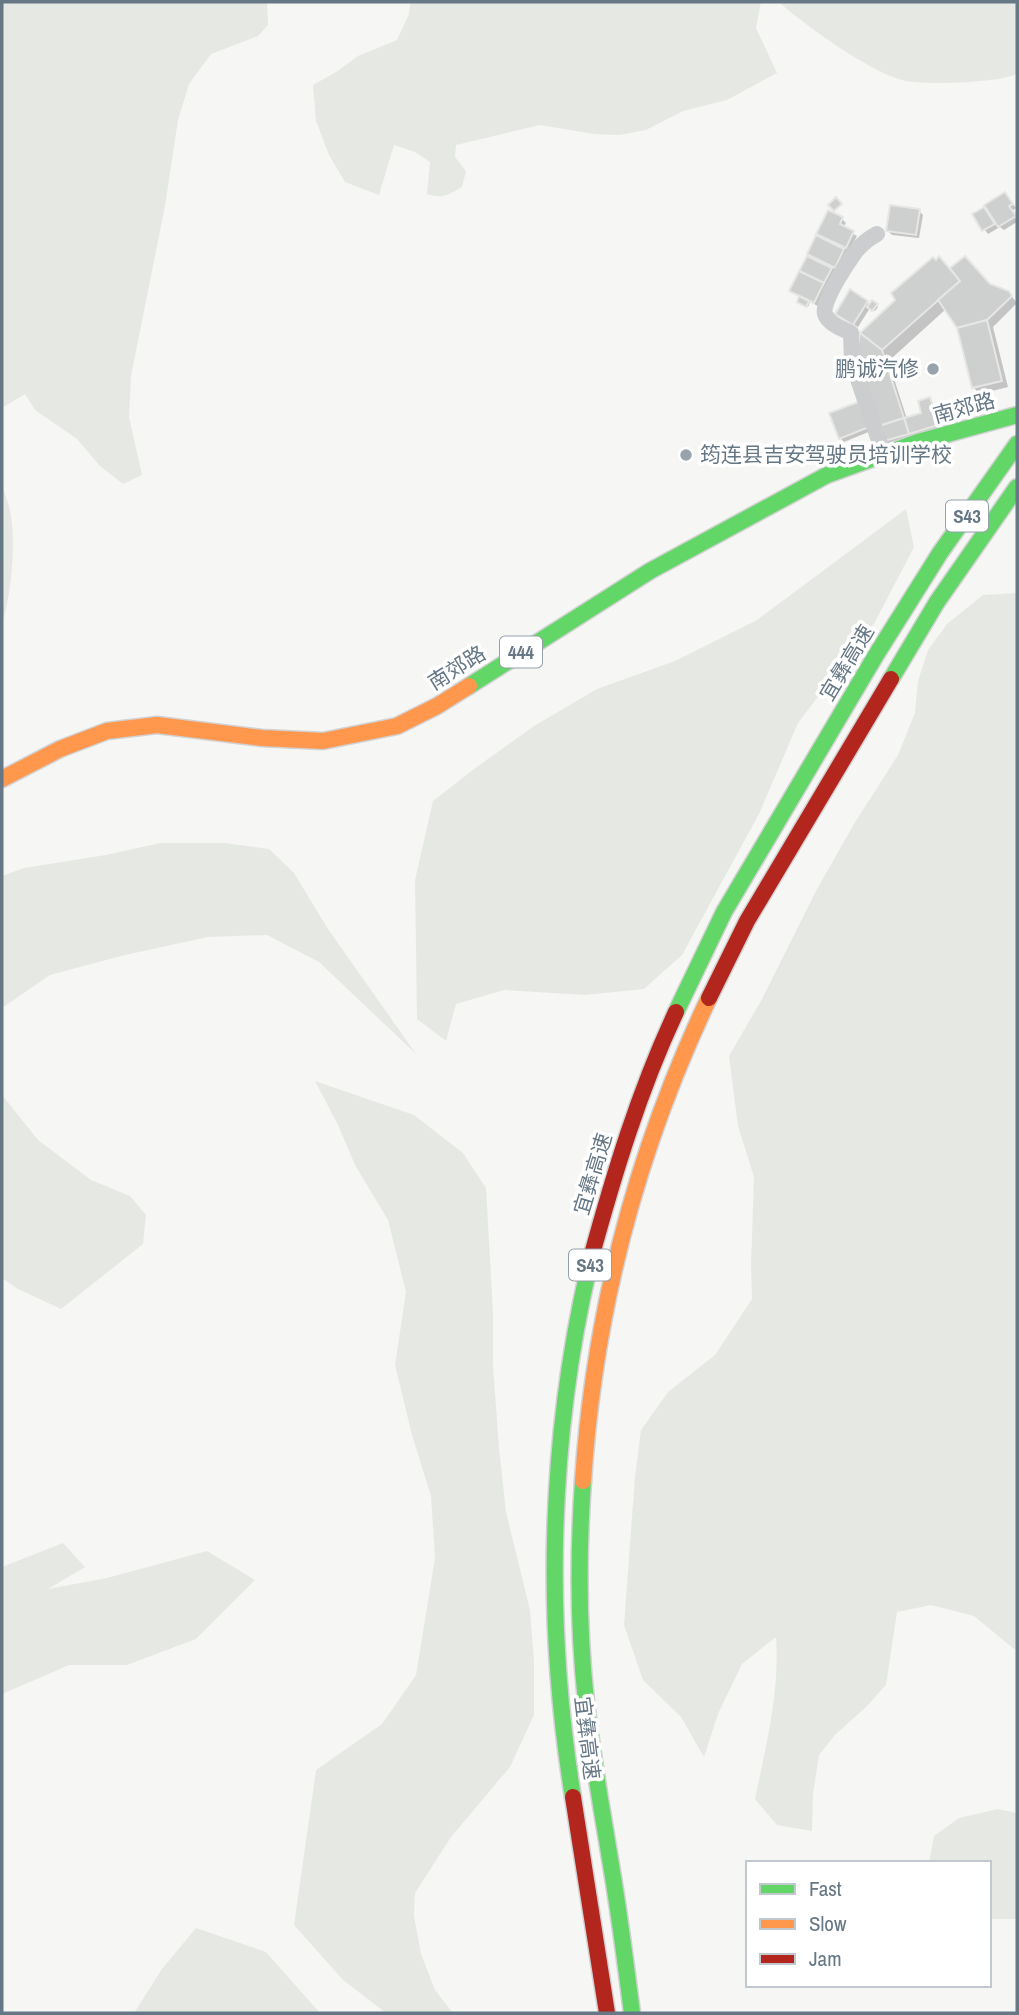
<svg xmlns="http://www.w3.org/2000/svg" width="1019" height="2015" font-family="'Archivo Narrow','Noto Sans SC',sans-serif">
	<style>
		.green { fill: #e6e9e3 }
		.shadow { fill: #0003 }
		.building { fill: #ced0d0; stroke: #e6e6e4; stroke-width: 2 }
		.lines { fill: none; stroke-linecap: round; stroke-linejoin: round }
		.fast-casing { stroke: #d2d2d3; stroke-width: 19 }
		.slow-casing { stroke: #d2d2d3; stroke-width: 19 }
		.jam-casing { stroke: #d2d2d3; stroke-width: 19 }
		.street { stroke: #cccdce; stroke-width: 16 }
		.fast { stroke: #63d668; stroke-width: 16 }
		.slow { stroke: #ff974d; stroke-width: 16 }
		.jam { stroke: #b3261e; stroke-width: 16 }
		.poi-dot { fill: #98a3ac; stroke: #fff; stroke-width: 2.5 }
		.labels { text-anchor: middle; stroke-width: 7; stroke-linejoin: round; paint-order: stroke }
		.shield { fill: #fff; stroke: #94a0aa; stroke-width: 2 }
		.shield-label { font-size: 19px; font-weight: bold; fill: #667785 }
		.poi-label { font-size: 21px; fill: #667785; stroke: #fff; text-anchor: end }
		.street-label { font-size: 21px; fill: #667785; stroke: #fff }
	</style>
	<rect width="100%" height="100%" fill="#f6f6f5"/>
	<g class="green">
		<path d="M2,2h265l1,23 -10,11 -47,18 -22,30 -11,36 -13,86 -34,170 -2,41 13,58 -19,9 -23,-18 -23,-27 -42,-29 -10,-16 -23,14z"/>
		<path d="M410,2h351l-5,26 21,45 -50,27 -44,11 -37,19 -27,5 -25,-1 -54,-9 -84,20 -1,12 11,14 -4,16c-14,8 -18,12 -35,7l3,-32 -15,-10 -21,-7 -15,50 -34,-13 -16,-27 -13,-34 -3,-36 23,-13 22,-16 39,-16 12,-26z"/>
		<path d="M779,2h238v72c-15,6 -31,6 -47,8 -17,1 -47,2 -64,-1 -32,-6 -103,-57 -127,-79z"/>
		<path d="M2,485c3,10 8,21 9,32 5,27 0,81 -9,106z"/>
		<path d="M906,509l8,38 -39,75 -77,101 -39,91 -77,141 -38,34 -59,6 -81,-5 -48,14 -10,37 -29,-22 -2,-139 18,-79 41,-32 60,-43 63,-37 78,-28 82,-41z"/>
		<path d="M1017,593v1057l-3,-1 -40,-33 -43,-11 -34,7 -11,73 -20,22 -31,28 -16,20 -6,39 -1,37 -35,-6 -22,-26c11,-53 25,-108 21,-162l-34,27 -24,50 -14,43 -23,-40 -38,-37 -19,-55 11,-148 6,-47 27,-38 47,-37 37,-56 -1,-34 3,-88 -16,-51 -9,-70 33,-57 55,-110 37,-65 44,-69 17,-42 3,-32 10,-31 19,-26 36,-29z"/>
		<path d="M160,843h65l44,6 25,24 34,56 88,125 -97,-92 -52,-27 -59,2 -83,18 -75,20 -48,33v-132l22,-8 82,-13z"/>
		<path d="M315,1081l99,34 49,38 23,35 7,124v54l6,82 7,64 24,98 4,51v54l-24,52 -59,70 -36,56 -1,23 7,38 14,36 18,23h-67l-43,-33 -49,-55 22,-155 66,-46 34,-49 19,-117 -4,-62 -19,-61 -17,-70 11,-73 -18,-72 -33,-55 -17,-40z"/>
		<path d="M2,1095l36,45 53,40 39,16 16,19 -3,29 -82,65 -43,-20 -16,-11z"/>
		<path d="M63,1543l22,24 -37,22 59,-11 100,-27 48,29 -59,59 -69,26h-58l-67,29v-127z"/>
		<path d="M998,1809l19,4v106h-28v-56h-60l5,-27 25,-18z"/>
		<path d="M196,1928l70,24 54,61h-186l28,-44z"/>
	</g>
	<g class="shadow">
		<path d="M1005,194l11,14 -4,3 5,11 -13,8 -4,-3 -12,7 -14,-19z"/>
		<path d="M919,211l4,4 -4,23 -27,-3 -4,-4z"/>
		<path d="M829,212l13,7 4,4 -3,5 14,8 -39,70 -8,-4 -2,5 -8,-4 1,-5 -10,-7z"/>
		<path d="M965,258l25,28 18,6 9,11 -24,24 15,60 -28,7 -7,-7 -15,-60 -12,-18 -54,49 -6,-4 21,65 16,-5 6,-15 4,4 8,26 -52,15 -4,-4 -27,-82 92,-88z"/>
		<path d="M867,302l3,3 3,-3 5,5 -3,4 -5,-3 -12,19 -17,-10z"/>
		<path d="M858,404l13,27 -27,11 -4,-4z"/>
	</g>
	<g class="building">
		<path d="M1005,192l8,12 -4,2 7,10 -18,11 -14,-22z"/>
		<path d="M836,197l6,7 -8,7 -6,-6z"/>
		<path d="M890,205l30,4 -4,26 -30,-4z"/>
		<path d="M984,207l11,17 -13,7 -10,-17z"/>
		<path d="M828,210l15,7 -3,7 14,7 -8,17 -30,-14z"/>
		<path d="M816,235l28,14 -9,19 -28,-14z"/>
		<path d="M807,256l25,12 -8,15 -25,-12z"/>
		<path d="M939,256l21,25 -78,69 -22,-17 35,-33 -4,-7 42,-36 3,3z"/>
		<path d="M965,256l25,28 19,7 3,5 -25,24 -30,8 -19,-28 22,-19 -10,-13z"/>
		<path d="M799,271l25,12 -10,20 -25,-12z"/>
		<path d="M850,289l18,12 -15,24 -18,-11z"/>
		<path d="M799,296l10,5 -3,6 -9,-5z"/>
		<path d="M872,300l6,4 -6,7 -5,-4z"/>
		<path d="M987,320l15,61 -30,7 -15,-60z"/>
		<path d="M860,333l22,17 22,68 -25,8 -23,-68z"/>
		<path d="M930,397l8,28 -29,9 -5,-16 17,-5 -3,-12z"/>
		<path d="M858,402l11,25 -30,12 -10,-26z"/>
		<path d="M904,418l5,16 -25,7 -5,-15z"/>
	</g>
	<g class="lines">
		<g class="fast-casing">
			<g id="fast">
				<path d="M891,679l46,-77 80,-115"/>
				<path d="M469,686l181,-115 177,-96 91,-33 99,-27"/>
				<path d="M676,1012l48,-100 152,-257 64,-102 77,-109"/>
				<path d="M583,1481c-5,73 -5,147 3,220 7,65 20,130 30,195 6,39 11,78 16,117"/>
				<path d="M573,1797c-29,-178 -24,-363 18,-539"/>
			</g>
		</g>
		<g class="slow-casing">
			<g id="slow">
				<path d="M2,779l58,-30 47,-18 50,-6 105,13 61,3 74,-15 40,-20 32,-20"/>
				<path d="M583,1481c11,-168 54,-331 126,-483"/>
			</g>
		</g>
		<g class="jam-casing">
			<g id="jam">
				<path d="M709,998l38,-77 144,-242"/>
				<path d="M591,1258c23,-84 48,-167 85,-246"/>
				<path d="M573,1797l34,216"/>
			</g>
		</g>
		<path class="street" d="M877,234c-8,4 -15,10 -21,17 -8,11 -35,51 -31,63 3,10 18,15 26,19l1,29 32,93"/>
		<use href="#fast" class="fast"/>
		<use href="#slow" class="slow"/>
		<use href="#jam" class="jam"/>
	</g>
	<g class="poi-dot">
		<circle cx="933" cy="369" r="7"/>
		<circle cx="686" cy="455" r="7"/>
	</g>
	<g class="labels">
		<g class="shield">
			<rect x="946" y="500.5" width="42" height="31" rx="5"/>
			<rect x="500" y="636.5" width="42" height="31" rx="5"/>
			<rect x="569" y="1249.5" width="42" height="31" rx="5"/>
		</g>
		<g class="shield-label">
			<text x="967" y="523">S43</text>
			<text x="521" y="659">444</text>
			<text x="590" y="1272">S43</text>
		</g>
		<g class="poi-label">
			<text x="919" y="376">鹏诚汽修</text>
			<text x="700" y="462" text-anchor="start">筠连县吉安驾驶员培训学校</text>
		</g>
		<g class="street-label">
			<text transform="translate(964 408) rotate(-15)" y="7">南郊路</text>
			<text transform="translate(847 663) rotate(-59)" y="7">宜彝高速</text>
			<text transform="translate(457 668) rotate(-32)" y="7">南郊路</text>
			<text transform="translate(593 1174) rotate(-73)" y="7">宜彝高速</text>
			<text transform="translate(587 1738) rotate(83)" y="7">宜彝高速</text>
		</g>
	</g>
	<rect width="1019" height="2015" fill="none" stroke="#667785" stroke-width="7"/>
	<rect x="746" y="1861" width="245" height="126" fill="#ffffff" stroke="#c2c9ce" stroke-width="2"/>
	<rect x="760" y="1884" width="35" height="10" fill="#63d668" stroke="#c2c9ce" stroke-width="2"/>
	<text x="809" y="1896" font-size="21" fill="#667785">Fast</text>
	<rect x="760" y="1919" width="35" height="10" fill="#ff974d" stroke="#c2c9ce" stroke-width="2"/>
	<text x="809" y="1931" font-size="21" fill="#667785">Slow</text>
	<rect x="760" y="1954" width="35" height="10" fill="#b3261e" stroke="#c2c9ce" stroke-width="2"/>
	<text x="809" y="1966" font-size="21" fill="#667785">Jam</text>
</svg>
